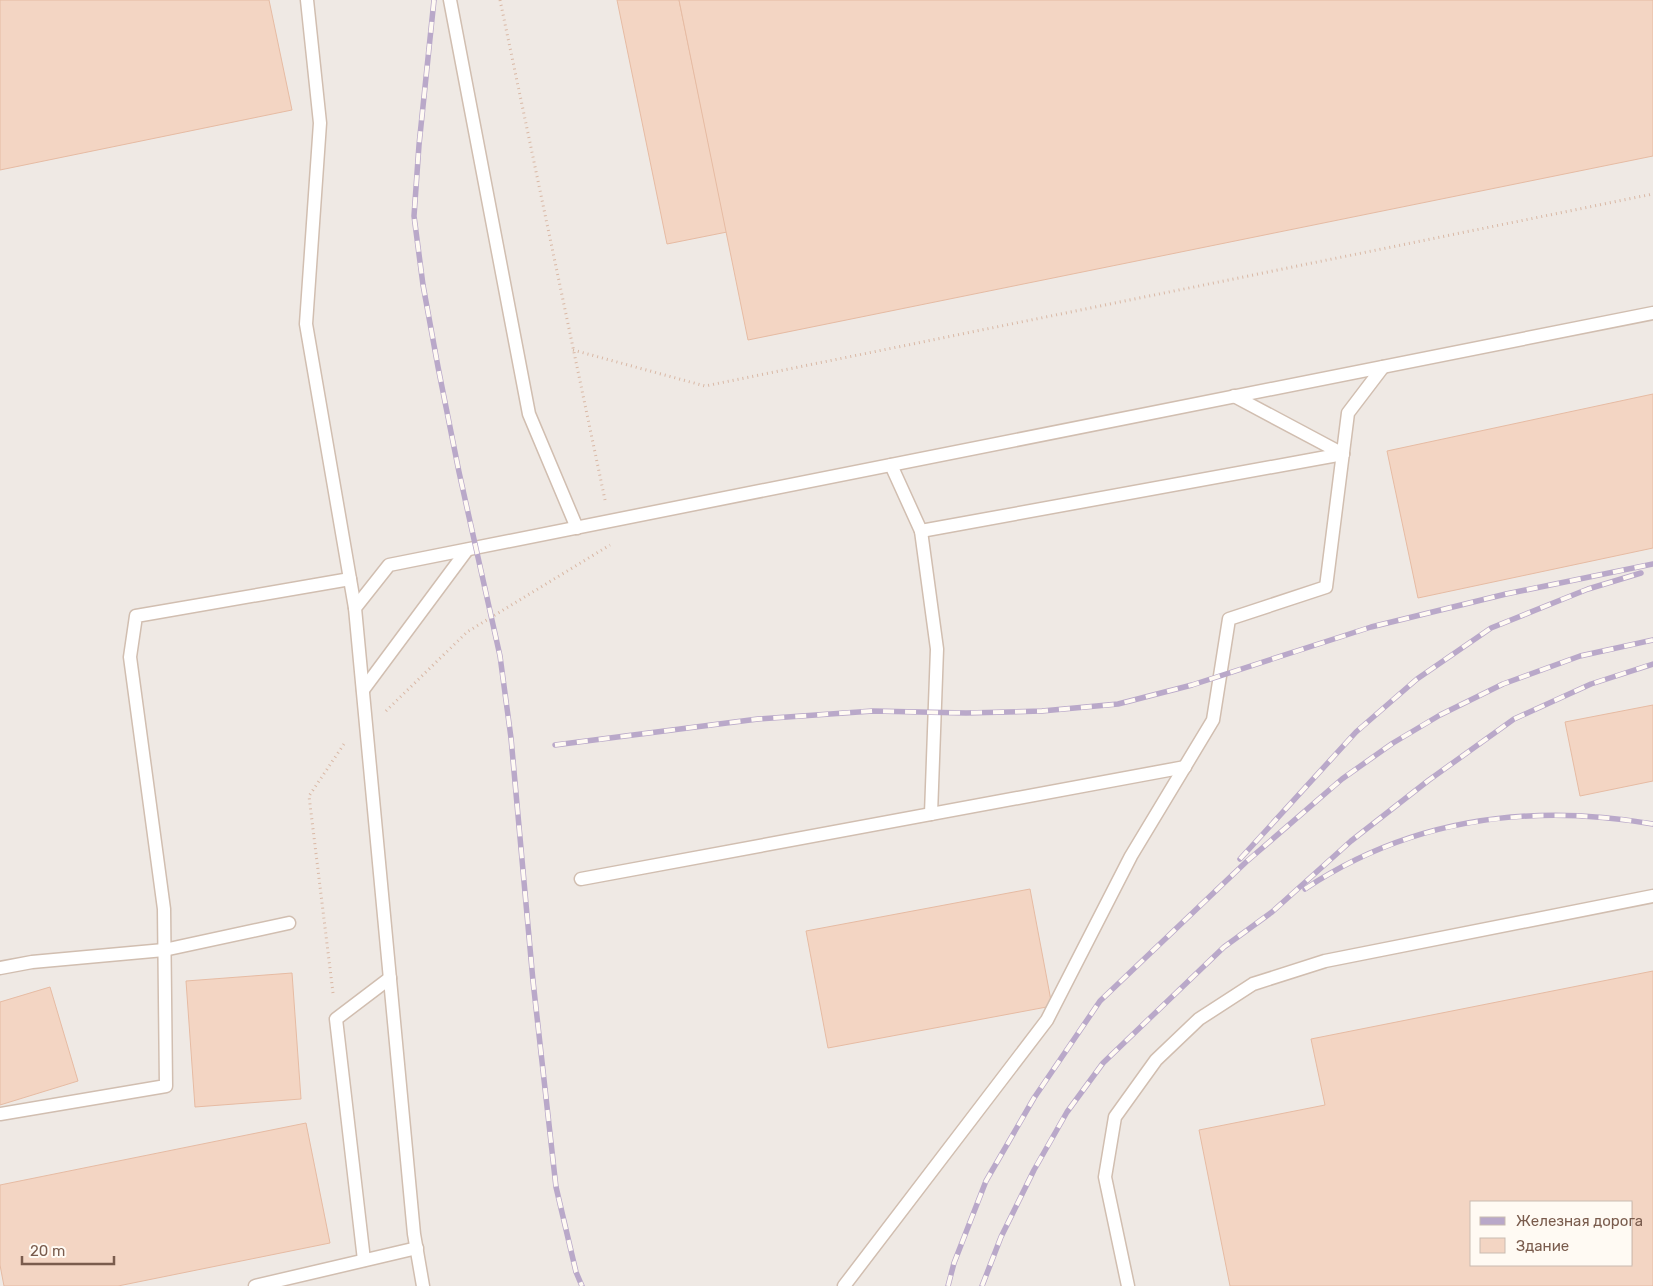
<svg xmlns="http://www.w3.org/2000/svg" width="1653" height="1286" font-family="Rubik,sans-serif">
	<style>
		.industrial { fill: #efe9e4; fill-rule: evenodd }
		.building { fill: #f3d5c3; stroke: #e6bba3; fill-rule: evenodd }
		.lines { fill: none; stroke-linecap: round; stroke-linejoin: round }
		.service-casing { stroke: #d1beb0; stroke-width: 15 }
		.path { stroke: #d9b8a5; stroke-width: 3; stroke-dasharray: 1 4; stroke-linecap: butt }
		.service { stroke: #fff; stroke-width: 12 }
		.rail-casing { stroke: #b9a8c9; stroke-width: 5.5 }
		.rail { stroke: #fffaf3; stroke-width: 4; stroke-dasharray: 11; stroke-linecap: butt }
	</style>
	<rect width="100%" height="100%" fill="#fdf6ec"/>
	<path class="industrial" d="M0,0h1653v1286h-1653zM1472,1202h160v63h-160z"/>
	<g class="building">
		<path d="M0,0h269l23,110 -292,60z"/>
		<path d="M617,0h62l48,232 -60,12z"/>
		<path d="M679,0h974v156l-905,184z"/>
		<path d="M1653,394v154l-235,50 -31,-147z"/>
		<path d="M1653,705v76l-73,15 -15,-74z"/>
		<path d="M1030,889l22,117 -224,42 -22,-117z"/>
		<path d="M1653,971v315h-423l-31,-156 126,-25 -14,-66zM1472,1202h160v63h-160z"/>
		<path d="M292,973l9,126 -106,8 -9,-126z"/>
		<path d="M50,987l28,94 -78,24v-103z"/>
		<path d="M306,1123l24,120 -212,43h-114l-4,-21v-80z"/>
	</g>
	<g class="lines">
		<g class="service-casing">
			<g id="service">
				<path d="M307,0l13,123 -14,201 49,284"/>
				<path d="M450,0l79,414 48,114"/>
				<path d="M1234,396l109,58"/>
				<path d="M891,465l30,66 422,-77"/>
				<path d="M921,531l16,118 -6,165"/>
				<path d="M363,690l104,-140"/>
				<path d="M581,879l604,-112"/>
				<path d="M0,968l32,-6 132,-12 125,-27"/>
				<path d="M0,1114l166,-28 -2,-177 -34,-252 6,-41 214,-37"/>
				<path d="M364,1260l-28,-241 54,-41"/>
				<path d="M255,1286l162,-38"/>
				<path d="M423,1286l-9,-52 -59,-626 34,-43 1264,-252"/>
				<path d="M844,1286l203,-266 84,-164 82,-136 16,-101 97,-32 22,-174 35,-46"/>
				<path d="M1128,1286l-23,-109 10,-60 41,-57 43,-41 54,-35 72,-23 328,-65"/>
			</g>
		</g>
		<g class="path">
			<path d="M500,0l105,500"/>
			<path d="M573,350l132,36 948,-192"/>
			<path d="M386,711l81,-79 143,-87"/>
			<path d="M333,993l-24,-197 35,-52"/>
		</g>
		<use href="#service" class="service"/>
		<g class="rail-casing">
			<g id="rail">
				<path d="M434,0l-15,145 -5,71 9,69 15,82 21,105 41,184 11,82 22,243 23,206 20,85 6,14"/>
				<path d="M555,745l203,-26 115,-8 93,2 76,-2 76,-7 74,-19 179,-58 135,-33 147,-30"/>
				<path d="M1240,859l116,-127 61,-53 74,-51 97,-39 53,-16"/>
				<path d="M1305,889c105,-70 225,-86 348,-65"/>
				<path d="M948,1286l6,-23 32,-82 48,-83 66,-97 146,-139 96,-83 51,-36 47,-28 63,-31 77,-28 73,-16"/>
				<path d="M982,1286l19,-49 33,-67 33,-58 36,-49 121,-116 48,-35 79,-71 78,-61 85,-61 77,-35 62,-20"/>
			</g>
		</g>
		<use href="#rail" class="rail"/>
	</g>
	<rect x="1470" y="1201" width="162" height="65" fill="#fffaf3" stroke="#cabbb1"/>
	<rect x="1480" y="1217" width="25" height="8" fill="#b9a8c9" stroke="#cabbb1"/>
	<text x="1516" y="1226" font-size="15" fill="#7a5c4d">Железная дорога</text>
	<rect x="1480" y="1238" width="25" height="15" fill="#f3d5c3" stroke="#cabbb1"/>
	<text x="1516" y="1251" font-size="15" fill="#7a5c4d">Здание</text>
	<path d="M22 1256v8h92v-8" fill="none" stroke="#7a5c4d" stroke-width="2.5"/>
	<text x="30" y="1256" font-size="15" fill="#7a5c4d" stroke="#fffaf3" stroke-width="4" paint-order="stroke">20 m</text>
</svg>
